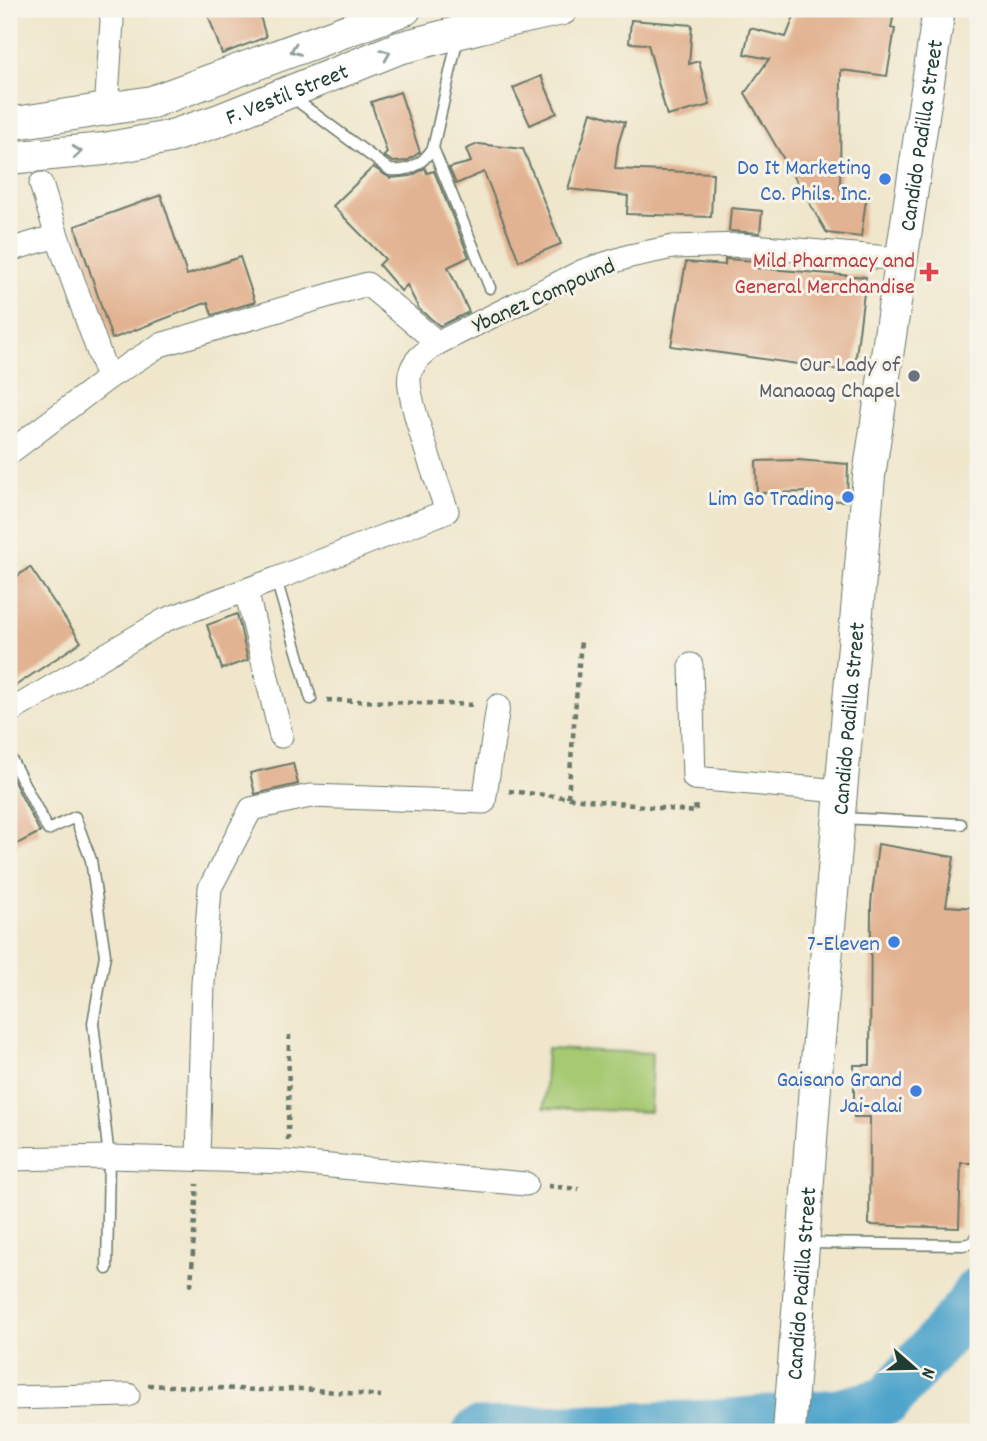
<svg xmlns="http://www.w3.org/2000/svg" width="987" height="1441" font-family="Dekko,sans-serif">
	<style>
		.green { fill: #a6c972; stroke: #628353; stroke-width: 2 }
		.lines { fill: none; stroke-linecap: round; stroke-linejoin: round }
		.river { stroke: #4fa4cb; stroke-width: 49 }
		.building { fill: #e2b392 }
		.service-casing { stroke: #687869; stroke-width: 13 }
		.minor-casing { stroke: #687869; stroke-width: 25 }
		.secondary-casing { stroke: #687869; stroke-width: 34 }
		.path { stroke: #687869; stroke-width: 4.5; stroke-dasharray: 5 5; stroke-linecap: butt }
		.service { stroke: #fff; stroke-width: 10 }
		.minor { stroke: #fff; stroke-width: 23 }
		.secondary { stroke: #fff; stroke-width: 32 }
		.oneway { stroke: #8f9e9a }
		.shop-dot { fill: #3f7fe0; stroke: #f7f3e8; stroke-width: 2.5 }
		.health-dot { fill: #e0444e; stroke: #f7f3e8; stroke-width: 2.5 }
		.worship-dot { fill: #6b7280; stroke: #f7f3e8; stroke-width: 2.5 }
		.labels { text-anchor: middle; stroke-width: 6; stroke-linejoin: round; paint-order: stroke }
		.street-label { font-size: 23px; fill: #1f3d34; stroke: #f7f3e8 }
		.shop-label { font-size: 23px; fill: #366cbe; stroke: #f7f3e8; text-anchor: end }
		.health-label { font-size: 23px; fill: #be3a42; stroke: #f7f3e8; text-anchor: end }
		.worship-label { font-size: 23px; fill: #5b616d; stroke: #f7f3e8; text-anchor: end }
	</style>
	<rect width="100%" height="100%" fill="#f7f3e8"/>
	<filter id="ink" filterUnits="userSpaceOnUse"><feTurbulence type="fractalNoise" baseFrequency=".0143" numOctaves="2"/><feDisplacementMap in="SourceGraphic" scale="14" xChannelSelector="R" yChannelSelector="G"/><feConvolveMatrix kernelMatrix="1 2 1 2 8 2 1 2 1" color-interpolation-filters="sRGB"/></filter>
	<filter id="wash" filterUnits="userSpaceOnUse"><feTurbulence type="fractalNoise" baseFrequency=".00686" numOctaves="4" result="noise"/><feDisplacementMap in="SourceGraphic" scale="28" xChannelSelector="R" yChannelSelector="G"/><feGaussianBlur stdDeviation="1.57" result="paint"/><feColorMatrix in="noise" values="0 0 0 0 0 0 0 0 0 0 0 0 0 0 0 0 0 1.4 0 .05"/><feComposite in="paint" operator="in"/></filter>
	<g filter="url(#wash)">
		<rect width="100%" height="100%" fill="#efe6cb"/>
		<path class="green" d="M547,1049l105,4 -2,59 -106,-4z"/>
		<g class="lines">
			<path class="river" d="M477,1432l243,-8 119,-11 48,-12 81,-94 10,-16"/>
		</g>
		<g id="blocks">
			<g class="building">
				<path d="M206,9h52l8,28 -44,17z"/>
				<path d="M797,9h98l-4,19 4,1 -8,47 -46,-6 -1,119 27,3 -6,45 -34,-4 -82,-140 24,-34 -25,-5 6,-26 36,9z"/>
				<path d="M631,20l61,5 -3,39 10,-3 11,44 -43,11 -19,-72 -19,-1z"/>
				<path d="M541,76l16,37 -27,12 -17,-37z"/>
				<path d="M400,92l20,60 -13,9 -14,1 -9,-6 3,-3 -16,-51z"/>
				<path d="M591,112l34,10 -7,23 -3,24 98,4 -2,44 -84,-3 1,-18 -60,-7z"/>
				<path d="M478,144l45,5 38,95 -42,17 -35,-89 -28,12 -7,-16 22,-6 -5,-13z"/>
				<path d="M373,167l17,11 21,-2 14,-8 2,5 7,-2 35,86 -21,10 21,45 -29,14 -21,-17 -12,-24 -6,6 -22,-26 6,-6 -52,-53z"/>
				<path d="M161,195l26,80 53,-18 15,45 -43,13 -4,-13 -96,37 -37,-113z"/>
				<path d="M731,208l31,3 -2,22 -31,-2z"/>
				<path d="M725,259l33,2 -1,7 109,9 -12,95 -183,-26 15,-84 39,3z"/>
				<path d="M797,460l51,4 -1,37 -40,-1 1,-8 -51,1 -1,-32z"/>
				<path d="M30,567l51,75 -72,48v-108z"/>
				<path d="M237,614l11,46 -26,9 -15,-44z"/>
				<path d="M293,763l5,21 -43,10 -5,-21z"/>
				<path d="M9,772l31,60 -31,16z"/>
				<path d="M878,844l76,13 -8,49 32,2v255h-17l-2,65 -90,-3 1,-108h-16v-52h16l1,-161z"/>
			</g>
		</g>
	</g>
	<g filter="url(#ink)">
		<use href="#blocks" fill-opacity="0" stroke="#687869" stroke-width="2"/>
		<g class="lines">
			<g class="service-casing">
				<g id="service">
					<path d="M292,97l98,73c20,2 32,-6 43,-22l25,-111"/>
					<path d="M433,148l57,140"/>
					<path d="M276,579l35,120"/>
					<path d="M9,755l39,75 27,-13 16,43 14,95 -12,68 16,134 -2,112"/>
					<path d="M841,818l120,6"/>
					<path d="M807,1243l156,2 9,-2 6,-8"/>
				</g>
			</g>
			<g class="minor-casing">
				<g id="minor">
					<path d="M106,111l6,-90 -1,-12"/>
					<path d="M41,184l16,52 51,142"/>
					<path d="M9,250l48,-14"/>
					<path d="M9,453l99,-75 52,-33 207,-61 71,59"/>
					<path d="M246,590l35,146"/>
					<path d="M691,665l3,113 146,13"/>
					<path d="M9,712l156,-92 111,-41 171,-68c-8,-24 -43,-118 -37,-137 4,-15 15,-22 28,-31l145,-72 47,-15 43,-9 68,-2 159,14"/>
					<path d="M9,1159l100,-2 178,5 239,22"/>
					<path d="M198,1159l5,-176 7,-95 41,-79 59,-13 174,6 14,-96"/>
					<path d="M9,1398l119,-3"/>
				</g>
			</g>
			<g class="secondary-casing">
				<g id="secondary">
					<path d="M9,124l143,-22 253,-93"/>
					<path id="s1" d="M9,158l95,-9 65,-12 48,-16 182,-73 81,-21 82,-18"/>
					<path id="s2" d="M789,1432l27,-359 53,-597 70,-467"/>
				</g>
			</g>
			<g class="path">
				<path d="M327,700l149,5"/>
				<path d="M509,791l187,21 -1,-10"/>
				<path d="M568,797l13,-157"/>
				<path d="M9,1109l4,27"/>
				<path d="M288,1140l1,-108"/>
				<path d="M548,1186l31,3"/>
				<path d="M191,1286l6,-102"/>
				<path d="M148,1385l112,5 43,-1 78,7"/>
			</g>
			<use href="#service" class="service"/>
			<use href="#minor" class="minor"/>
			<use href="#secondary" class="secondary"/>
		</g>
		<defs><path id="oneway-chevron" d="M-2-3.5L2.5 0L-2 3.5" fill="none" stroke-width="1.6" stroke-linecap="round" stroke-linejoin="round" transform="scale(1.75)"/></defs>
		<g class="oneway">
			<use href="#oneway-chevron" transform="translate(295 50) rotate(159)"/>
			<use href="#oneway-chevron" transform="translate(386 54) rotate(-22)"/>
			<use href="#oneway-chevron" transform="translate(77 152) rotate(-6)"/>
		</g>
	</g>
	<g class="shop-dot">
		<circle cx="885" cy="179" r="7"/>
		<circle cx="848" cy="497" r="7"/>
		<circle cx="894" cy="942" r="7"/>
		<circle cx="916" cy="1091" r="7"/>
	</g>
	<path class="health-dot" d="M925.5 261.5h7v7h7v7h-7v7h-7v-7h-7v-7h7z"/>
	<circle class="worship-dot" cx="914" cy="376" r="7"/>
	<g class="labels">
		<g class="street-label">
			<text dy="8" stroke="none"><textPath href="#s1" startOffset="287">F. Vestil Street</textPath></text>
			<text dy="8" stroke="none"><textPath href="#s2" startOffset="1304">Candido Padilla Street</textPath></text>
			<text transform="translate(543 294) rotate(-24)" y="8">Ybanez Compound</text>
			<text dy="8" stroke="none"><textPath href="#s2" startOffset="716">Candido Padilla Street</textPath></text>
			<text dy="8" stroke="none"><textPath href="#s2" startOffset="149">Candido Padilla Street</textPath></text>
		</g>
		<g class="shop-label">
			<text x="871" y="174">Do It Marketing<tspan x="871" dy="26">Co. Phils. Inc.</tspan></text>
			<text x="834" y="505">Lim Go Trading</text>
			<text x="880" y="950">7-Eleven</text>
			<text x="902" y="1086">Gaisano Grand<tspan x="902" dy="26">Jai-alai</tspan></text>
		</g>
		<g class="health-label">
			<text x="915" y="267">Mild Pharmacy and<tspan x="915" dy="26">General Merchandise</tspan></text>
		</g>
		<g class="worship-label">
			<text x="900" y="371">Our Lady of<tspan x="900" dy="26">Manaoag Chapel</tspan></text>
		</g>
	</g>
	<rect width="987" height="1441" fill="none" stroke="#f7f3e8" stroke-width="35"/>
	<g transform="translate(914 1368) rotate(110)" stroke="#f7f3e8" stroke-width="5" paint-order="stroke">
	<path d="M0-5L12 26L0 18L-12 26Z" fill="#1f3d34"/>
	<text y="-10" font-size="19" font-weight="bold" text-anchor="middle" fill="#1f3d34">N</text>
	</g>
</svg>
